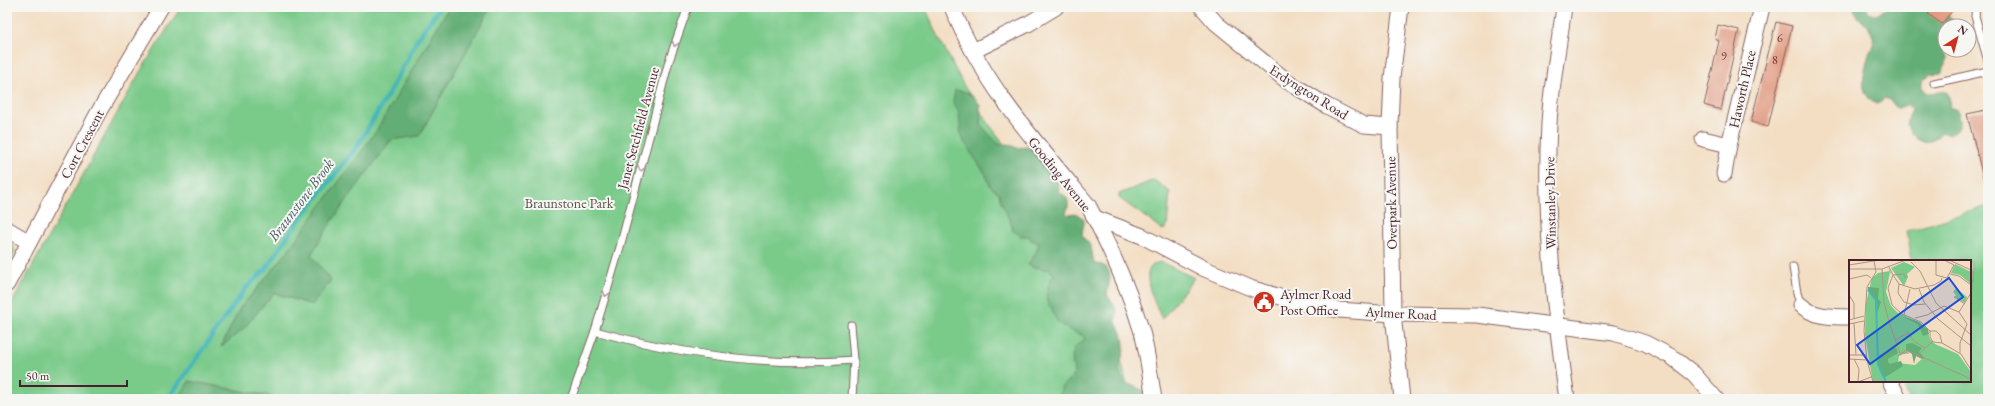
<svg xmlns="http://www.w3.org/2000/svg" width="1995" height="406" font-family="'EB Garamond',serif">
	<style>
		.green { fill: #7aca8a; stroke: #62745a }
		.forest { fill: #63ae76; stroke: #566650 }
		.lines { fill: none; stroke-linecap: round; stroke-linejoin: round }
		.stream { stroke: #45b5bb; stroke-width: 4.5 }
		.building { fill: #e0957b }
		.service-casing { stroke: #856260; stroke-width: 9 }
		.minor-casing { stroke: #856260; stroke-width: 17 }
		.service { stroke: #fff; stroke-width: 7 }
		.minor { stroke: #fff; stroke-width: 15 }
		.oneway { stroke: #ae9aa0 }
		.labels { text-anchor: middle; stroke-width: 4; stroke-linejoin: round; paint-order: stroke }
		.number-label { font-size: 12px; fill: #703c3f }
		.street-label { font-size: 14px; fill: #4a1f2b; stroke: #f6f6f2 }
		.park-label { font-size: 14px; fill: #585248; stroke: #f6f6f2 }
		.poi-label { font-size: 14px; fill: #4a1f2b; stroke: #f6f6f2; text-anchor: start }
		.water-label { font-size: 15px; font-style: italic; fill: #485b65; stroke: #f6f6f2 }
		.inset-river { fill: none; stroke: #45b5bb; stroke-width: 2 }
		.inset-road { fill: none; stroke: #af9286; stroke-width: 1 }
		.view { fill: #1d4ed8; fill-opacity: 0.15; stroke: #1d4ed8; stroke-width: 2 }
		.inset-edge { fill: none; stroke: #4a1f2b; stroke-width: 2 }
	</style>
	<rect width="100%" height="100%" fill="#f6f6f2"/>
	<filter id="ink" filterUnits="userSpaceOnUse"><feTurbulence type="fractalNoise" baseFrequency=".025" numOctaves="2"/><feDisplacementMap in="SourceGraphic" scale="8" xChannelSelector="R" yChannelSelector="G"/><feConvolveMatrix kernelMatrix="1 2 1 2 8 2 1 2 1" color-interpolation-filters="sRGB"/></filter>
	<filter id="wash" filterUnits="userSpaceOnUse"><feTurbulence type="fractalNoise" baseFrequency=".012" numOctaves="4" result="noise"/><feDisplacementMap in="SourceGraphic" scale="16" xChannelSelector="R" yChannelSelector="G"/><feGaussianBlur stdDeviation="0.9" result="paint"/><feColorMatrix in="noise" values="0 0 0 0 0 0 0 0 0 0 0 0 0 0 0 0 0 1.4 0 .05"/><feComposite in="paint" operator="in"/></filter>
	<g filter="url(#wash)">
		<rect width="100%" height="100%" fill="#f3dec3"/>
		<g class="green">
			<path d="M181,7h744l14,31 25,48 25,38 46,61 82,157 13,57h-1123v-87l133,-240z"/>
			<path d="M1154,180l16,12 -3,35 -4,3 -44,-32v-4z"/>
			<path d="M1988,206v193h-79l-8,-18h69v-120h-58l-5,-30z"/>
			<path d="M7,238c8,7 9,14 4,23l-4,1z"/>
			<path d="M1161,262l33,16 -32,41c-6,-15 -28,-53 -1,-57z"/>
		</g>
		<g class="forest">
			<path d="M449,7h42l-72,129 -28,4c-27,38 -57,74 -80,115l20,25 -19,25 -38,-12 -30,35 -23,19 19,-39 41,-48 94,-127z"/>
			<path d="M1853,7h13c9,15 13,5 22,0h47l17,12 3,7h-10v19l-3,4 5,9 -1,7 -5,8 -11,1 -3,4 -4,2c-2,6 -2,9 4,13 12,1 26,-9 22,14l8,3c6,12 4,19 -8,25l-7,-3c-14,15 -27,12 -35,-7l4,-17 -4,-3 -10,3 -4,-3 -2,-5 -7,-2 -3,4 -5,2c-19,-11 -12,-32 -7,-50 2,-5 6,-10 4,-17 -3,-13 -17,-17 -20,-30z"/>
			<path d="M955,90l11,2 9,6 5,7 1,20 15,17 4,3 8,-1 9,4 9,-1 8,3 24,30 1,12c10,4 11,12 7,21l2,2 9,-1 7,5 -2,17 9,10 3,18c21,0 16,16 13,29 3,11 14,14 8,27 4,10 10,17 9,29 -1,11 -9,18 -2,29 8,11 19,6 29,21h-93l4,-13 10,-8 2,-5 -2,-17 3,-9 10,-8 -3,-4c-15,-6 -27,-9 -30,-27 -11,-7 -3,-25 2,-34l-6,-5 -6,1 -3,-3 -4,1 -7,-3 9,-15 2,-7 -8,-3 -2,-4h-8l-9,-6 -1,-7 -11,-24 -1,-6 -9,-7 -4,-11 -22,-33 -3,-9 -2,-20 -6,-11z"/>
			<path d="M189,381l97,18h-108z"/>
		</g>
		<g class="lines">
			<path class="stream" d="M168,399l77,-110 20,-19 33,-49 58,-73 33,-55 29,-55 22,-31"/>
		</g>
		<g id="blocks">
			<g class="building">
				<path d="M1934,7h21l-13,17 -14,-10z"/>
				<path d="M1776,22l16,4 -24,101 -17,-5z"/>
				<path d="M1718,25l21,5 -18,80 -17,-5 15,-64 -4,-2z"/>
				<path d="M1986,110l2,7v63l-4,1 -17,-67z"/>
			</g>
		</g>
	</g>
	<g filter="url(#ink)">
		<use href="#blocks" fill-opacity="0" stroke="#856260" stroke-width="1"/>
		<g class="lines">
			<g class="service-casing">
				<g id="service">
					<path d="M1976,7l-1,9 13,45"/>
					<path d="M1934,83l54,-12"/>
					<path d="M1793,267l4,26 4,12"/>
					<path d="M851,325l3,35 -2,39"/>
					<path d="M595,331c84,23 171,36 259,29"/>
					<path d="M571,399l24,-68 25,-84 49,-186 19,-54"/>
				</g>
			</g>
			<g class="minor-casing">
				<g id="minor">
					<path d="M952,7c30,76 84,136 136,198 21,40 41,84 54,127 6,22 8,45 12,67"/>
					<path d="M1202,7l14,16 71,58 40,25 37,19 26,2"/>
					<path d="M1401,7l-9,71 -2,49 3,187 9,85"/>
					<path d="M1564,7c-5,39 -13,78 -15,117 -5,93 5,184 18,275"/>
					<path d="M973,51l55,-27 28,-17"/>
					<path d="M1703,139l26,6 33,-138"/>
					<path d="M1724,174l5,-29"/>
					<path d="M1095,218l47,18 63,33 48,20 52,15 34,6 54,4 84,1 137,18 31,10 27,14 22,17 22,25"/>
					<path d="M7,229l22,13"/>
					<path d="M7,284l91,-171 63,-106"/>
					<path d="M1801,305c11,12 33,12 49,12"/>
					<path d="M1890,381l9,18"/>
				</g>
			</g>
			<use href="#service" class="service"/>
			<use href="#minor" class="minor"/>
		</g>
		<defs><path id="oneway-chevron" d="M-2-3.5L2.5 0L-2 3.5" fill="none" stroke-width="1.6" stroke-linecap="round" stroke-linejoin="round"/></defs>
		<g class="oneway">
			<use href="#oneway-chevron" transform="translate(675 44) rotate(109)"/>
			<use href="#oneway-chevron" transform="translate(641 169) rotate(105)"/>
			<use href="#oneway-chevron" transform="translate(606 294) rotate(107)"/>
		</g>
	</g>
	<defs>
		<g id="civic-disc" transform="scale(1.15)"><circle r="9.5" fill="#c8321e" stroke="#f6f6f2"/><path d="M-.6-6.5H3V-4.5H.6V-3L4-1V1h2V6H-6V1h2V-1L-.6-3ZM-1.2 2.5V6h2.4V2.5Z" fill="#fff"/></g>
	</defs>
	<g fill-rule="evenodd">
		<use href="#civic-disc" x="1264" y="302"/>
	</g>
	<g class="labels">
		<g class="number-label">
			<text x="1780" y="42">6</text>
			<text x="1724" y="60">9</text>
			<text x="1775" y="64">8</text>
		</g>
		<g class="street-label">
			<text transform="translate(1742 89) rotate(-77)" y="5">Haworth Place</text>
			<text transform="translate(1309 92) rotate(32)" y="5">Erdyngton Road</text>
			<text transform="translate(638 128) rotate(-75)" y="5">Janet Setchfield Avenue</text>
			<text transform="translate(82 144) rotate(-62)" y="5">Cort Crescent</text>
			<text transform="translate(1060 174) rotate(51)" y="5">Gooding Avenue</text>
			<text transform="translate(1391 203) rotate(-91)" y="5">Overpark Avenue</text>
			<text transform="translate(1550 203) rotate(-91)" y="5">Winstanley Drive</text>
			<text transform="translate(1401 313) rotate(3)" y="5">Aylmer Road</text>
		</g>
		<g class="park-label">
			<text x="569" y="208">Braunstone Park</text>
		</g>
		<g class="poi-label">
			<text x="1280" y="299">Aylmer Road<tspan x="1280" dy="16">Post Office</tspan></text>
		</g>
		<g class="water-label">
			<text transform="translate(301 200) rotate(-53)" y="5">Braunstone Brook</text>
		</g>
	</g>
	<g transform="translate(1849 260)">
		<rect width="122" height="122" fill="#f3dec3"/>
		<path d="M55,2l11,5 -8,7 1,3 -4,9 -13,-18zM106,4l16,8v12l-11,-9 -9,-2zM39,9l2,1 1,3v2l-1,3 1,-4 -1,-2 -4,20 5,14 7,7 19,8 10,9 3,9 5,5 23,10 13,18v10h-98l-8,-47 1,-32 6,-25 6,-5 12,-2zM60,92l14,6 -8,7 -17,-2 1,-7zM107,28l11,9 -2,6 -11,-6 2,-2 -3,-3z" fill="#7aca8a" fill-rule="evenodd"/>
		<path d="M19,27l11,1 -1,11 3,3 -5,14 -1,-17 -7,-9zM55,57l15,5 9,7 1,5 -6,2 -5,-12zM63,83l10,5 -3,4 6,6 -3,1 -6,-3 -2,8 -2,-10 -6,-4v-6zM47,87l2,6 -10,6v3l2,2 11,-3 2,5 -19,12 -4,-6 -2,-16z" fill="#63ae76"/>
		<path class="inset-river" d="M19,30l8,10 2,64 8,18"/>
		<path class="inset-road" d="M87,0v15l11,3 7,-13 -10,-5M100,0l22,10M62,2l9,9 16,32 35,32M0,5l31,-5M40,7l4,8 -5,13 4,17 10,9 19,8 9,9v6l3,5 9,1 -2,-8 -4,-4h-6M0,9h33l24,-9M33,9l2,34 6,22 10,28h9M101,14l9,2 12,9M57,18l-2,-4 -11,1 6,9 16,5 19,-4 7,-4 1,-3M0,19l18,-4 4,3M50,24l-1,9 6,9 10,3 11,-1M70,29l5,13 14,17 33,27M0,35l5,8v15M105,37l11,7M110,52l12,-19M55,55l6,-26M66,58l12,-3 17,-9 15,6 8,12 -7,19v10M0,60l15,-4M5,63l2,32M0,64l15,-3M58,71l8,11 10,6M46,80l13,-7M93,83l19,11 10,16M0,95h17M69,95l53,24M49,96l8,-6 12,5 15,-14M0,99l18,1M5,99l5,10 -1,13M9,122l13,-5M24,122l-6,-22 -3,-29 3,-44 9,-15 -2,-11"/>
		<path class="view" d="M100,18l14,19 -93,67 -13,-19z"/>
		<rect width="122" height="122" class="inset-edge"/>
	</g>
	<rect width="1995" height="406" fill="none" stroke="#f6f6f2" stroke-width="24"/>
	<g transform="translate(1957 38) rotate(36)"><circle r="19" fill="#f6f6f2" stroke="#b1a0a2"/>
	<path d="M0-3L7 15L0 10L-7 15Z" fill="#c8321e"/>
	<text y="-6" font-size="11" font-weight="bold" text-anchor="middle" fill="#4a1f2b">N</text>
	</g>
	<path d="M20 380v6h107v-6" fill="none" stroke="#4a1f2b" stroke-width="2"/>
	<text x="26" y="380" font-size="12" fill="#4a1f2b" stroke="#f6f6f2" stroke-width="3" paint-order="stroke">50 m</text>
</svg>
